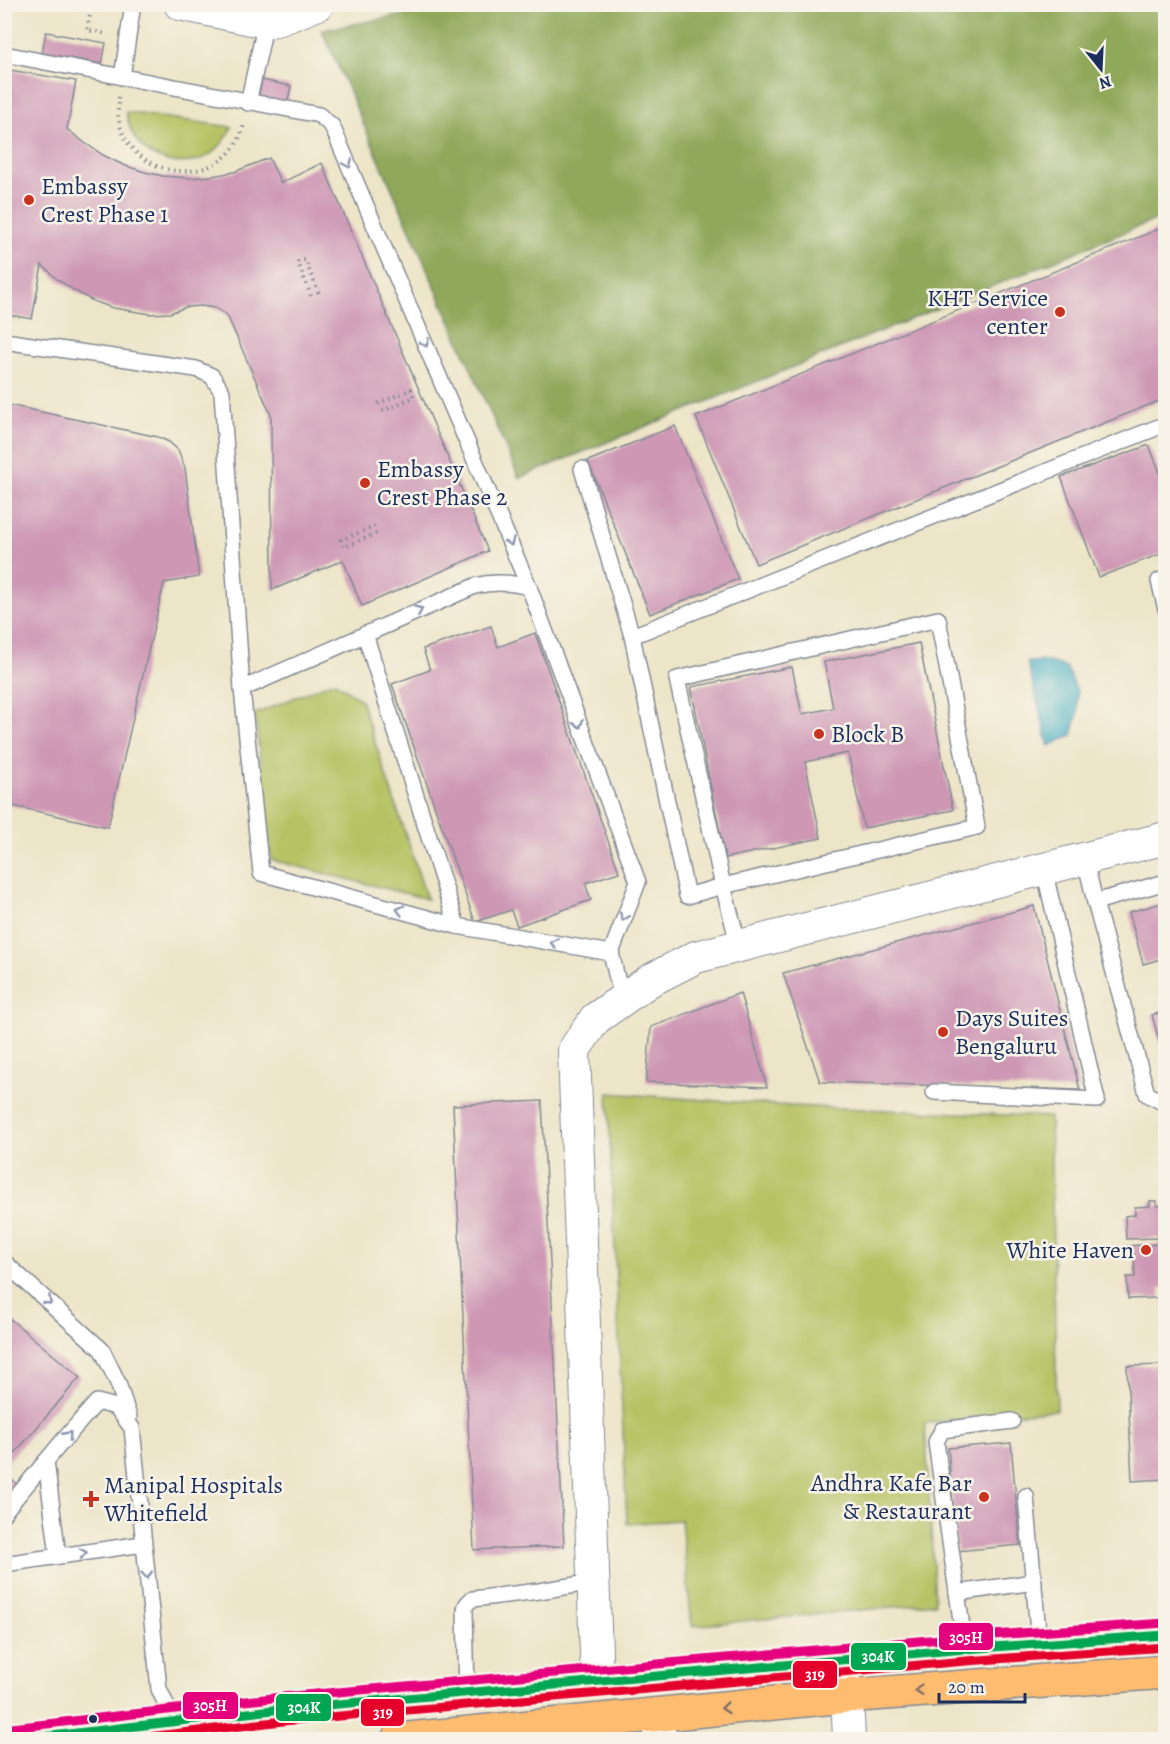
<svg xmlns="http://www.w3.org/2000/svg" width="1170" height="1744" font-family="Alegreya,serif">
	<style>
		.green { fill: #b6c264; stroke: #687861; stroke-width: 1.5 }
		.forest { fill: #90a85a; stroke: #566c5c; stroke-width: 1.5 }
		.water { fill: #43adc2; stroke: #2f6e90; stroke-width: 1.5 }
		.building { fill: #ce98b5 }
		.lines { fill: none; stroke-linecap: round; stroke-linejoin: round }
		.service-casing { stroke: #848a93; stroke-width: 18 }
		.minor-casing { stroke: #848a93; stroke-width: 34 }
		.primary-casing { stroke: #848a93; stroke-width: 36 }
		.path { stroke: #848a93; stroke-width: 4; stroke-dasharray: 1.5 4.5; stroke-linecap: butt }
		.service { stroke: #fff; stroke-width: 15 }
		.minor { stroke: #fff; stroke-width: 32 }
		.primary { stroke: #fdbc70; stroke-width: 33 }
		.bus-1-casing { stroke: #f7f3e8; stroke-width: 14 }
		.bus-2-casing { stroke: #f7f3e8; stroke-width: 14 }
		.bus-3-casing { stroke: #f7f3e8; stroke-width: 14 }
		.bus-1 { stroke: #00a651; stroke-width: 9 }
		.bus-2 { stroke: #e4002b; stroke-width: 9 }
		.bus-3 { stroke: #e5007d; stroke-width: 9 }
		.oneway { stroke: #8d97ae }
		.oneway2 { stroke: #816e66 }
		.poi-dot { fill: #c8321e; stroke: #f7f3e8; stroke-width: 2 }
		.bus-dot { fill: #1b2f5e; stroke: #f7f3e8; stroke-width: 2 }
		.labels { text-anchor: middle; stroke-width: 5; stroke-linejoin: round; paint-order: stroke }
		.poi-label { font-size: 24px; fill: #1b2f5e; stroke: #f7f3e8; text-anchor: start }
		.line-badge { stroke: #f7f3e8; stroke-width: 2 }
		.badge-label { font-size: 16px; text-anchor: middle; font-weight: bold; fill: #fff }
	</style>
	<rect width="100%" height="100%" fill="#f7f3e8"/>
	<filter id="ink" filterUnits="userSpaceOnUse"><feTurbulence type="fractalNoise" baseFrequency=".0167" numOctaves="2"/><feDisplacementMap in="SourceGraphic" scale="12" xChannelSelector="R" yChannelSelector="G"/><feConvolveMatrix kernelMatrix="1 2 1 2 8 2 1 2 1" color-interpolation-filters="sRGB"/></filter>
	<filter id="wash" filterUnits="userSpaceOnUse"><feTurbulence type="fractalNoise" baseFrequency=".008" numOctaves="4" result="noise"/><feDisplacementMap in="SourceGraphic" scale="24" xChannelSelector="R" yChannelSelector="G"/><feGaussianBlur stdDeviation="1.35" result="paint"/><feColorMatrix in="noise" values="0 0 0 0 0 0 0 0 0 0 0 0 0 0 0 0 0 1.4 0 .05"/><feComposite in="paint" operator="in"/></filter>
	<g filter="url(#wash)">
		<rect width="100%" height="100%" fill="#ede5c8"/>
		<g class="green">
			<path d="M126,112l106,15c-4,8 -9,16 -16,23 -24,21 -64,15 -81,-12 -5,-8 -7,-16 -9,-26z"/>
			<path d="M334,681l27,19 66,199 -156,-39 -16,-146z"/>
			<path d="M608,1093l183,13 259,11 7,293 -132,13 10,180 -243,23 -11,-106 -54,4z"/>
		</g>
		<path class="forest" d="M460,4l705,1v211l-646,262 -197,-448z"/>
		<path class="water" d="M1046,661l20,6 11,24 1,22 -6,22 -23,11 -22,-84z"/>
		<g id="blocks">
			<g class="building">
				<path d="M46,32l60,11 -4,21 -60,-11z"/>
				<path d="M4,69l72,12 -9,48 18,14 18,12 20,10 22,7 18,4 26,2 23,-2 22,-4 35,-14 12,25 41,-20 166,388 -126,55 -19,-46 -71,30 -1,-175 -44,-100 -12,-7 -14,-2 -15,1 -16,6 -19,1 -38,-6 -20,-7 -18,-10 -18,-12 -15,-14 -10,54 -28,-5z"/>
				<path d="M262,80l29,6 -4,19 -29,-6z"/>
				<path d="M1166,226v172l-410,166 -60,-147z"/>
				<path d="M4,404l154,33 11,5 9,8 7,18 14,109 -35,6 -56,244 -104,-23z"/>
				<path d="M675,426l63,153 -88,35 -62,-153z"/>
				<path d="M1149,445l17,43v64l-67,25 -38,-100z"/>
				<path d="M491,626l7,21 37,-14 84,239 -34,11 6,17 -74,26 -6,-16 -36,12 -83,-238 38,-14 -7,-21z"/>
				<path d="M919,643l34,167 -89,18 -16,-75 -43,9 16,76 -96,20 -34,-171 101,-20 10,47 31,-6 -9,-46z"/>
				<path d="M1166,902v70h-1l-4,-13 -18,5 -14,-52z"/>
				<path d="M1034,906l46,184 -260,-8 -37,-109z"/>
				<path d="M740,993l27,94 -121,-5 5,-55z"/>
				<path d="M1166,1011v52h-1l-13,-48z"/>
				<path d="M542,1101l22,445 -90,4 -21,-445z"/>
				<path d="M1150,1201h7v5l9,-1v83h-6v10l-32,1 -1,-22h8l-1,-23h-8v-8l33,-2v-6l-33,1 -1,-23 10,-1v-8l15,-1z"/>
				<path d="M4,1314l76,63 -76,89z"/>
				<path d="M1166,1365v114l-34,2 -5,-115z"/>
				<path d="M1011,1443l9,102 -63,6 -9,-103z"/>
				<path d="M4,1474l25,19 -25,33z"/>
			</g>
		</g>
	</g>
	<g filter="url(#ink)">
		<use href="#blocks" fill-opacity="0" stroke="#848a93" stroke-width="1.5"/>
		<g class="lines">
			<g class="service-casing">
				<g id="service">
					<path d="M4,54l315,61 13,11 197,461 109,295 -27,71 11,46"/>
					<path d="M122,77l11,-73"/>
					<path d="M248,103l18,-81"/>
					<path d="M4,341l192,28 16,7 10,16 20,297 19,184 196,53 154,27"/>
					<path d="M582,469l50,167"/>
					<path d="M1166,579l-7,2 7,28"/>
					<path d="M365,634l92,292"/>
					<path d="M242,689l233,-103c19,-5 35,-4 54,1"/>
					<path d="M1085,859l10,43 52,192 19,10"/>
					<path d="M1095,902l71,-20"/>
					<path d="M739,946l-16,-60 -46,-207 261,-60 39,208 -254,59 -36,10 -55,-260 534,-212"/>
					<path d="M934,1092l163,8 -53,-231"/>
					<path d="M4,1262l98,88 16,33 11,34"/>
					<path d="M46,1461l12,95"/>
					<path d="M1026,1496l13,147"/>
					<path d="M4,1512l57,-69 36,-41 19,5 16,21 27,261 10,22 10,8"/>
					<path d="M4,1564l139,-20"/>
					<path d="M957,1593l77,-11"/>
					<path d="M965,1649l-29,-207 6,-12 70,-9"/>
					<path d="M467,1693l-2,-82c0,-6 2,-9 8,-12l66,-8 55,-9"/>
				</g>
			</g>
			<g class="minor-casing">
				<g id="minor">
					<path d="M180,4l86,18 14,-3 38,-15"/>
					<path d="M842,1660l6,56 1,24"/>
					<path d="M597,1681l-23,-631 21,-31 54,-38 47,-24 470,-119"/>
					<path d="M658,1714l2,26"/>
				</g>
			</g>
			<g class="primary-casing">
				<g id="primary">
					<path d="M13,1740l269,-31 683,-60 201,-14"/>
					<path d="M398,1740l448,-44 320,-24"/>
				</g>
			</g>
			<g class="path">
				<path d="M92,4l-5,26 20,4"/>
				<path d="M119,97c-13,82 108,103 125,27"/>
				<path d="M311,296l-13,-34 7,-2 14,34"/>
				<path d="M378,404l33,-15 3,8 -33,15"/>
				<path d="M375,526l-34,14 3,7 34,-14"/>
			</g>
			<use href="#service" class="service"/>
			<use href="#minor" class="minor"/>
			<use href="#primary" class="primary"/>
			<g class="bus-1-casing">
				<path id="bus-1" d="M17,1740l265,-31 683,-60 201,-14"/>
			</g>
			<g class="bus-2-casing">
				<path id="bus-2" d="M122,1740l161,-19 683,-60 200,-14"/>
			</g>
			<g class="bus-3-casing">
				<path id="bus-3" d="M12,1728l269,-31 683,-60 201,-14"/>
			</g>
			<use href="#bus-1" class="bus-1"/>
			<use href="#bus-2" class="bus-2"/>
			<use href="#bus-3" class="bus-3"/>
		</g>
		<defs><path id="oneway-chevron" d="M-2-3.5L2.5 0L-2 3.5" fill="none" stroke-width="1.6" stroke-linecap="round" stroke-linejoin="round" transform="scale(1.5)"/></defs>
		<g class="oneway">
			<use href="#oneway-chevron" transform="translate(348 164) rotate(67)"/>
			<use href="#oneway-chevron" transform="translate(425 343) rotate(67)"/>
			<use href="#oneway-chevron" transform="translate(510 542) rotate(67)"/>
			<use href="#oneway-chevron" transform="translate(419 610) rotate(-24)"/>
			<use href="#oneway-chevron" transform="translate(579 724) rotate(70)"/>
			<use href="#oneway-chevron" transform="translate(400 910) rotate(-165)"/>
			<use href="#oneway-chevron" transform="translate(624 917) rotate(110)"/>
			<use href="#oneway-chevron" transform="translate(554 943) rotate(-170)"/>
			<use href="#oneway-chevron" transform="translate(48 1301) rotate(42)"/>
			<use href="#oneway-chevron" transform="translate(68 1435) rotate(-48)"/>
			<use href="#oneway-chevron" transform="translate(83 1553) rotate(-9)"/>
			<use href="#oneway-chevron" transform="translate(147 1575) rotate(84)"/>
		</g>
		<g class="oneway2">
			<use href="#oneway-chevron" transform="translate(919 1690) rotate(175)"/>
			<use href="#oneway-chevron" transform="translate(725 1708) rotate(174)"/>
		</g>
	</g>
	<g class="poi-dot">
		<circle cx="29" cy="200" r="6"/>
		<circle cx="1060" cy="312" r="6"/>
		<circle cx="365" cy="483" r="6"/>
		<circle cx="819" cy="734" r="6"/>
		<circle cx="943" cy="1032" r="6"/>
		<circle cx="1146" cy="1250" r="6"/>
		<circle cx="984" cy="1497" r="6"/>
		<path d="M88 1490h6v6h6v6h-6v6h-6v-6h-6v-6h6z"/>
	</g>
	<circle class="bus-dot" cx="93" cy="1719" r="5"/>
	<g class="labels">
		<g class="poi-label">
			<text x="41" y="194">Embassy<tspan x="41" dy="28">Crest Phase 1</tspan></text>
			<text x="1048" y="306" text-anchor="end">KHT Service<tspan x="1048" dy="28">center</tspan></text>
			<text x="377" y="477">Embassy<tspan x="377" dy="28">Crest Phase 2</tspan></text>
			<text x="831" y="742">Block B</text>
			<text x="955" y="1026">Days Suites<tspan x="955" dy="28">Bengaluru</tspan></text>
			<text x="1134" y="1258" text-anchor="end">White Haven</text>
			<text x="972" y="1491" text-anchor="end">Andhra Kafe Bar<tspan x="972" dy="28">&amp; Restaurant</tspan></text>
			<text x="104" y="1493">Manipal Hospitals<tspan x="104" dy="28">Whitefield</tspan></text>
		</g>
	</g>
	<g class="line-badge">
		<rect x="938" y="1622" width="56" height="29" rx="6" fill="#e5007d"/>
		<rect x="850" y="1642" width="57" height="29" rx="6" fill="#00a651"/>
		<rect x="792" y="1660" width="46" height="29" rx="6" fill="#e4002b"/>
		<rect x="182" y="1691" width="57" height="29" rx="6" fill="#e5007d"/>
		<rect x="275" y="1693" width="57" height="29" rx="6" fill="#00a651"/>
		<rect x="360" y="1698" width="45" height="29" rx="6" fill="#e4002b"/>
	</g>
	<g class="badge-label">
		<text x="966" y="1643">305H</text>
		<text x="878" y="1662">304K</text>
		<text x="815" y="1680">319</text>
		<text x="210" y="1711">305H</text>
		<text x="304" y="1713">304K</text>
		<text x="383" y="1718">319</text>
	</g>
	<rect width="1170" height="1744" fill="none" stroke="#f7f3e8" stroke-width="24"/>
	<g transform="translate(1101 69) rotate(162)" stroke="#f7f3e8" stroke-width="4.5" paint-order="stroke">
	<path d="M0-4.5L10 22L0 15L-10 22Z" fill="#1b2f5e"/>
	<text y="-9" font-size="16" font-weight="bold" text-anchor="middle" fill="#1b2f5e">N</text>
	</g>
	<path d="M939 1693v9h86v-9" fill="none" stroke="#1b2f5e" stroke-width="3"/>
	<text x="948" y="1693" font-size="18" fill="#1b2f5e" stroke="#f7f3e8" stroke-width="4.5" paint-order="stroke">20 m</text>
</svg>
